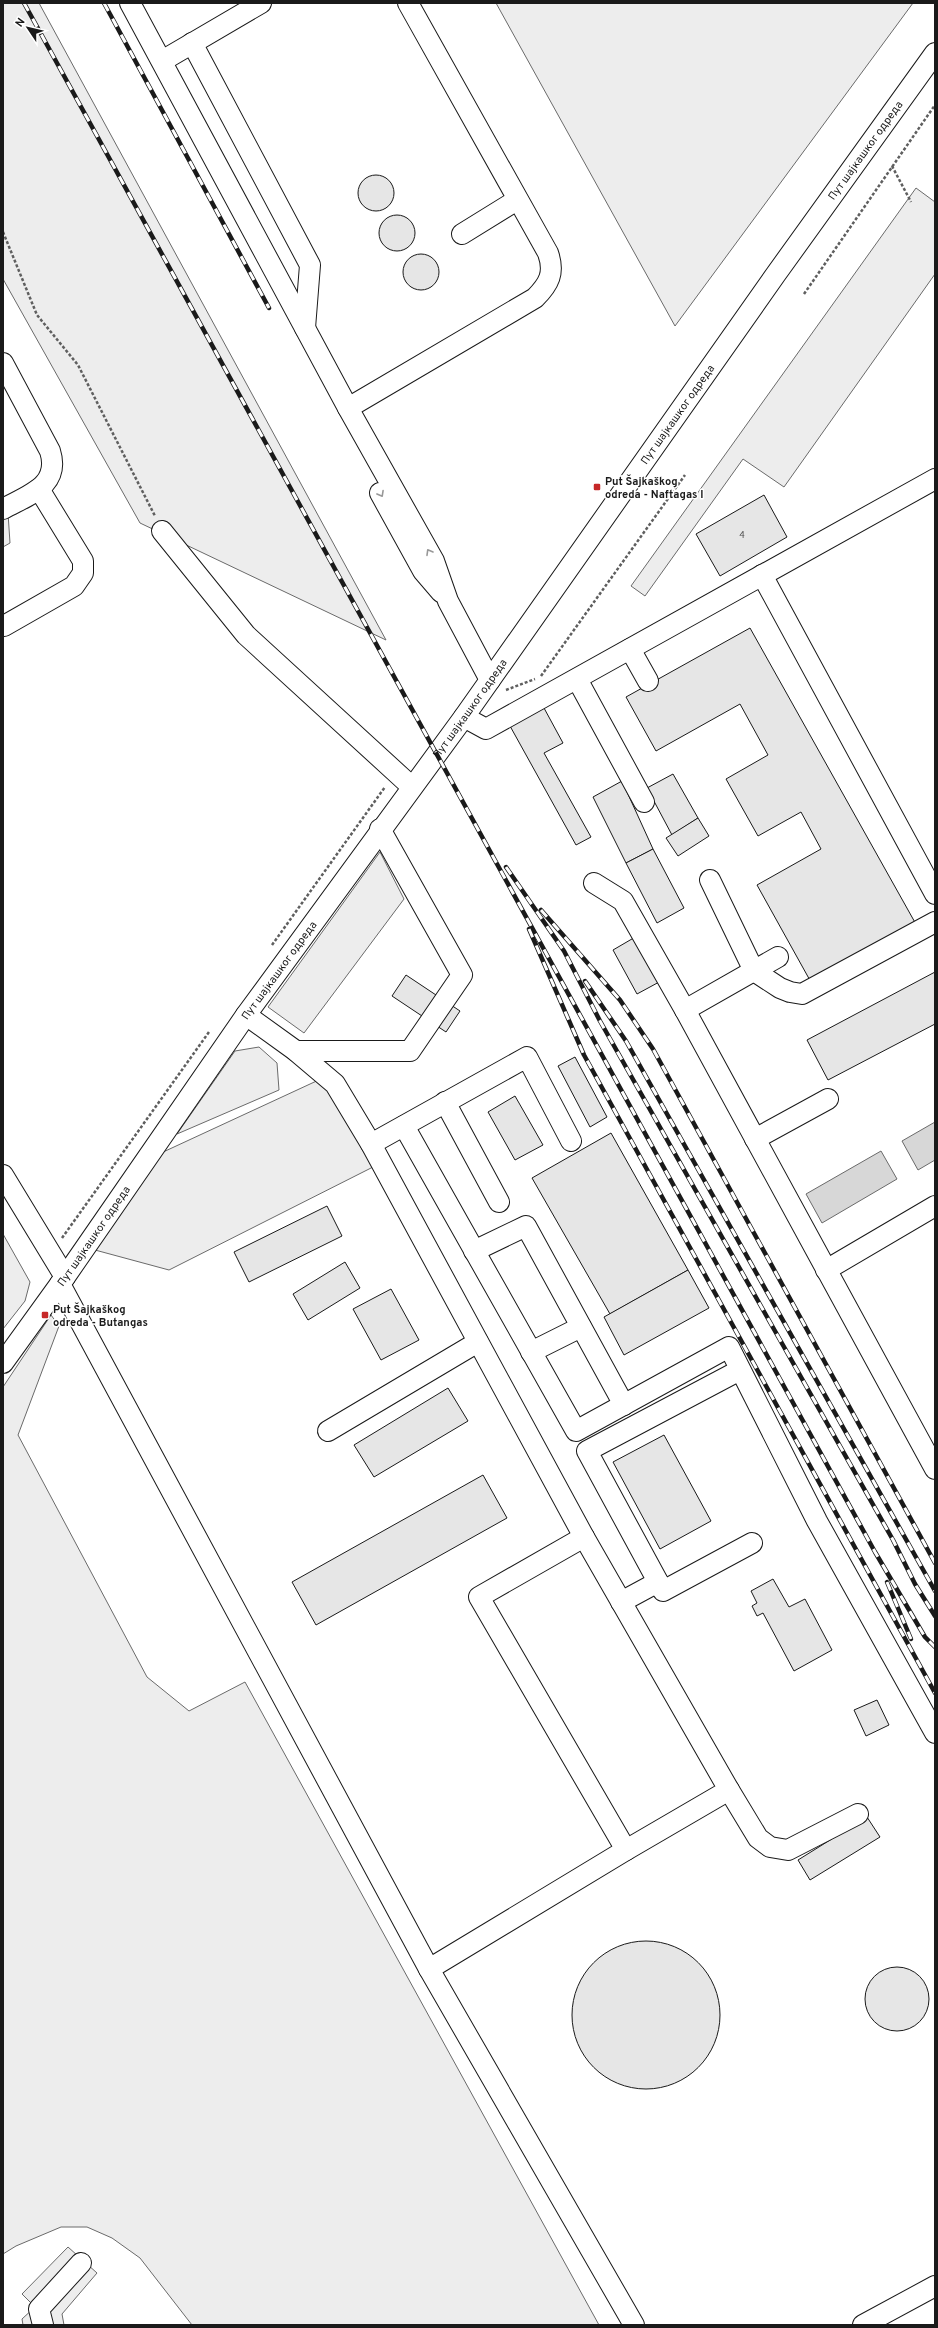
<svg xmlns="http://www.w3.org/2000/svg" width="938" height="2328" font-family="Overpass,sans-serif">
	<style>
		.built { fill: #ededed; stroke: #6a6a6a }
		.water { fill: #d7d7d7; stroke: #6a6a6a }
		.building { fill: #e6e6e6; stroke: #1a1a1a }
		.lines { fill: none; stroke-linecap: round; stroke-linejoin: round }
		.minor-casing { stroke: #1a1a1a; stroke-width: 22 }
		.path { stroke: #5f5f5f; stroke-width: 2.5; stroke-dasharray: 3 2; stroke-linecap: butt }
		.minor { stroke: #fff; stroke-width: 20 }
		.rail-casing { stroke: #1a1a1a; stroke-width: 4.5 }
		.rail { stroke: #fff; stroke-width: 3; stroke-dasharray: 9; stroke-linecap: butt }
		.oneway { stroke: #989898 }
		.poi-dot { fill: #c62828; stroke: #fff; stroke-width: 1.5 }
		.labels { text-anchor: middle; stroke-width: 3; stroke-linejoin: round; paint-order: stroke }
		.number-label { font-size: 9px; fill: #4d4d4d }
		.street-label { font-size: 11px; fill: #1a1a1a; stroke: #fff }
		.poi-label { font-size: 11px; font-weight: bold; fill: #1a1a1a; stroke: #fff; text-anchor: start }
	</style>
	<rect width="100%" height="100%" fill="#fff"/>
	<g class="built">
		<path d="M3,3h36l347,637 -246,-117 -137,-244z"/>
		<path d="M496,3h417l-238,323z"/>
		<path d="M916,188l19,14v72l-151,213 -41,-28 -98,137 -14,-10z"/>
		<path d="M8,513l2,30 -7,4v-31z"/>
		<path d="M380,852l24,47 -100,134 -36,-26z"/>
		<path d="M259,1047l18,16 2,27 -102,44 58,-83z"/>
		<path d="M323,1078l50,89 -204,103 -74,-20 66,-97z"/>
		<path d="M3,1234l27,48 -5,19 -22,28z"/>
		<path d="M51,1315l8,11 -41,109 129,242 42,34 56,-29 354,643h-407l-52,-67 -28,-20 -25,-11h-26l-45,19 -13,8v-867z"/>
		<path d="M68,2247l29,26 -35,41 2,11h-41l-1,-6 13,-12 -13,-13z"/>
	</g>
	<g class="water">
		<path d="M935,1122v38l-17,10 -16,-29z"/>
		<path d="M881,1151l16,28 -75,44 -16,-29z"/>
	</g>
	<g class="building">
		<circle cx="376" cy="193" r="18"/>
		<circle cx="397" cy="233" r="18"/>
		<circle cx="421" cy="272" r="18"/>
		<path d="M764,495l23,42 -67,39 -24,-42z"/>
		<path d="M750,628l167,298 -105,58 -55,-99 64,-36 -20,-37 -43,24 -32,-57 42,-24 -28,-51 -84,47 -30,-54z"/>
		<path d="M544,708l19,35 -19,10 47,84 -15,8 -66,-119z"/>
		<path d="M673,774l25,44 -26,17 -25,-47z"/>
		<path d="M622,781l31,68 -27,14 -33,-66z"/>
		<path d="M698,818l11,18 -31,20 -12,-18z"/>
		<path d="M653,849l31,59 -27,15 -31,-60z"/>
		<path d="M637,936l24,45 -24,13 -24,-44z"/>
		<path d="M935,972v52l-107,56 -21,-40z"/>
		<path d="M406,975l54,36 -14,21 -54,-36z"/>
		<path d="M575,1057l32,60 -17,10 -32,-61z"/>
		<path d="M515,1096l28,49 -28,15 -27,-48z"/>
		<path d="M611,1133l77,137 -78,44 -78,-136z"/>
		<path d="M327,1206l15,30 -93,46 -15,-30z"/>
		<path d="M345,1262l15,26 -52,32 -15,-26z"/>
		<path d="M688,1270l21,38 -85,47 -20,-38z"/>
		<path d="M391,1289l28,51 -38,20 -28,-51z"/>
		<path d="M448,1388l20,33 -94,56 -20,-32z"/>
		<path d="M664,1435l47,86 -51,28 -47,-87z"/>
		<path d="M483,1475l24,43 -191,107 -24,-43z"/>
		<path d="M773,1579l16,28 16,-8 27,51 -38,21 -31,-58 -6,3 -5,-10 5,-3 -6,-12z"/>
		<path d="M877,1700l12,25 -23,11 -12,-26z"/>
		<path d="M867,1817l13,20 -70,43 -12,-20z"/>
		<circle cx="646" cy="2015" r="74"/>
		<circle cx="897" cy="1999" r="32"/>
	</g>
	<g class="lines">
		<g class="minor-casing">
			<g id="minor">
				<path d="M130,3l218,405 86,153 14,40 42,79"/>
				<path d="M192,43l118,222 -5,63"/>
				<path d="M162,61l99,-58"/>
				<path d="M462,234l55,-34"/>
				<path d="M3,363l47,88c11,35 -22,44 -47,58"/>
				<path d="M348,408l187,-110c14,-14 20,-25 13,-45l-140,-250"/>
				<path d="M380,493l43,78 18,21"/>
				<path d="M162,531l84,104 166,152"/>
				<path d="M762,575l173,319"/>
				<path d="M4,626l70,-40 9,-13v-12l-44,-72"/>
				<path d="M630,649l18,32"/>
				<path d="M577,679l67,123"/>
				<path d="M464,717l22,12 449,-250"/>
				<path d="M710,880l44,91 26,17 10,4 12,2 133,-72"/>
				<path d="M594,883l29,18 62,109 250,459"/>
				<path d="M685,1010l93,-53"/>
				<path d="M246,1015l50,36 39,33 36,60 213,393 145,253 -103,60 -197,119"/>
				<path d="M296,1051h114l52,-76 -82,-146"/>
				<path d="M445,1102l54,100"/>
				<path d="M404,1126l172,305 153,-84 88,174 118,212"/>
				<path d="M755,1139l73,-40"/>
				<path d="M371,1144l156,-87 44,84"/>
				<path d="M3,1175l62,102"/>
				<path d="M474,1251l52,-25 98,179"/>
				<path d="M826,1270l109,-64"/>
				<path d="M60,1284l369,685 205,356"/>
				<path d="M531,1352l50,-25"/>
				<path id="s1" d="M3,1363l62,-86 181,-262 218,-298 312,-443 159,-221"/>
				<path d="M740,1370l-153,81 76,140 89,-48"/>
				<path d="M328,1431l150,-89"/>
				<path d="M584,1537l-105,60 147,253"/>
				<path d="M621,1602l37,-20"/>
				<path d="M729,1790l29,48 12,9 18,3 70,-36"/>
				<path d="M43,2325l-4,-16 42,-46"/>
				<path d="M863,2325l72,-39"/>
			</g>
		</g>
		<g class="path">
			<path d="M892,166l19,36"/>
			<path d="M3,232l34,83 41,50 77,151"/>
			<path d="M804,294l131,-189"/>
			<path d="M541,676l144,-201"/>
			<path d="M506,690l29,-11"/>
			<path d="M272,945l113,-158"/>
			<path d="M62,1238l147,-206"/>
		</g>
		<use href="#minor" class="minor"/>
		<g class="rail-casing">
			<g id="rail">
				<path d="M24,3l851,1549 50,85 10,10"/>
				<path d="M104,3l165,305"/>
				<path d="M506,867l58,84 36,70 293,519 22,44 20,32"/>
				<path d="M541,910l79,90 33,49 282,514"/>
				<path d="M529,929l55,126 351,638"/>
				<path d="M585,981l41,60 309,550"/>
				<path d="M887,1582l24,57"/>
			</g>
		</g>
		<use href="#rail" class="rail"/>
	</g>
	<defs><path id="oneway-chevron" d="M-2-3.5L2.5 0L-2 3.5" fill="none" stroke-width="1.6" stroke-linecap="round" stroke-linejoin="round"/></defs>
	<g class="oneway">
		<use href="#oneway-chevron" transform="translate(381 494) rotate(61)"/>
		<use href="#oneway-chevron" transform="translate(429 552) rotate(-120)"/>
	</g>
	<g class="poi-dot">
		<rect x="593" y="483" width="8" height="8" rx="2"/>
		<rect x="41" y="1311" width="8" height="8" rx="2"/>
	</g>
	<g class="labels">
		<g class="number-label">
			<text x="742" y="538">4</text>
		</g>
		<g class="street-label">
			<text dy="4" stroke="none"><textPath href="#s1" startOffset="1488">Пут шајкашког одреда</textPath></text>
			<text dy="4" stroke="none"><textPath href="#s1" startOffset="1164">Пут шајкашког одреда</textPath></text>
			<text dy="4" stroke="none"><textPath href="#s1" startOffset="804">Пут шајкашког одреда</textPath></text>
			<text dy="4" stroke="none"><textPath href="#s1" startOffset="480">Пут шајкашког одреда</textPath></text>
			<text dy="4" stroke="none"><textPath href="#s1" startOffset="156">Пут шајкашког одреда</textPath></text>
		</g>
		<g class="poi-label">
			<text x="605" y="485">Put Šajkaškog<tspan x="605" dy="13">odreda - Naftagas I</tspan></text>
			<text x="53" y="1313">Put Šajkaškog<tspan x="53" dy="13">odreda - Butangas</tspan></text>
		</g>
	</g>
	<rect width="938" height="2328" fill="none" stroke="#1a1a1a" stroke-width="8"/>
	<g transform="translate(28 28) rotate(305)" stroke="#ffffff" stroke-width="3" paint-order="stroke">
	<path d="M0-3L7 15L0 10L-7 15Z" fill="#1a1a1a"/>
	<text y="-6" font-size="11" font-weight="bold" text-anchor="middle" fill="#1a1a1a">N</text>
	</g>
</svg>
